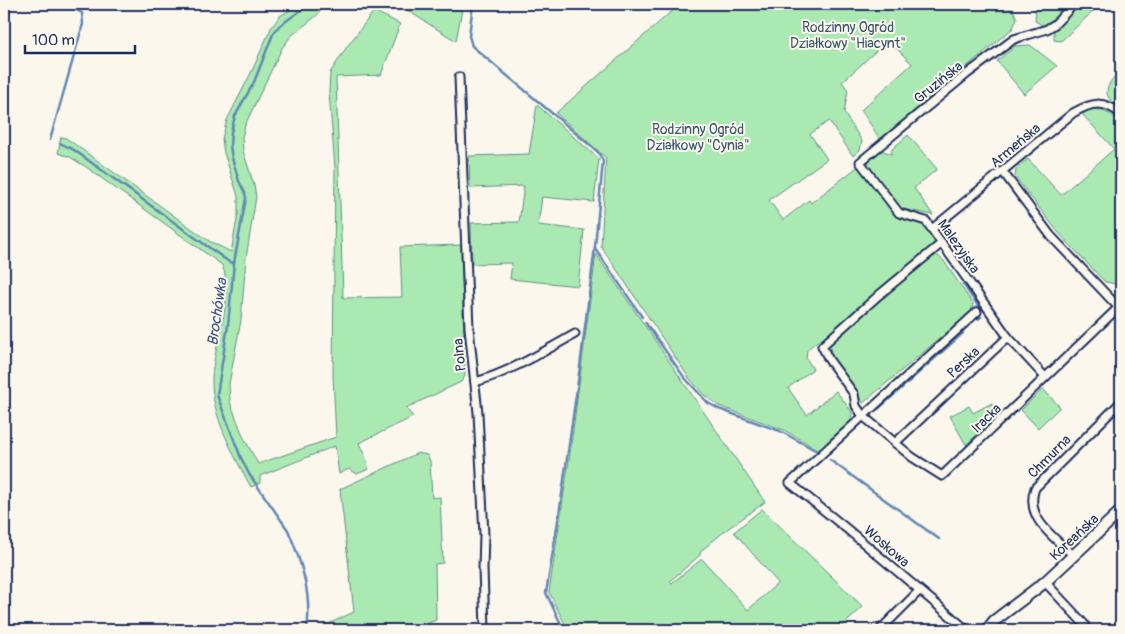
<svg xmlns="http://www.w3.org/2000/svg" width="1125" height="634" font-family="Pangolin,sans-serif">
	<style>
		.green { fill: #aaeab2; stroke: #628c88 }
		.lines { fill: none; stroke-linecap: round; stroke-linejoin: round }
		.stream { stroke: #6187b3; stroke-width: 2.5 }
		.street-casing { stroke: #1b2f5e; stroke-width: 11 }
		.secondary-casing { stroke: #1b2f5e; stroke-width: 14 }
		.street { stroke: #fbf7ec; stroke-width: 7 }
		.secondary { stroke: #fbf7ec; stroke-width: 10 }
		.labels { text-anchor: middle; stroke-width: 4; stroke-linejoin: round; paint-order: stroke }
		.park-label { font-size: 14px; fill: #38546f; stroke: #fbf7ec }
		.street-label { font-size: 14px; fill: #1b2f5e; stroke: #fbf7ec }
		.water-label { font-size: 15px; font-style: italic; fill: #385482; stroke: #fbf7ec }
	</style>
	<rect width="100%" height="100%" fill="#fbf7ec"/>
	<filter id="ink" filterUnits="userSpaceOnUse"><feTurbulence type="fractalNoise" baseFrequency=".02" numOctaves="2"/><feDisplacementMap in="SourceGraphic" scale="10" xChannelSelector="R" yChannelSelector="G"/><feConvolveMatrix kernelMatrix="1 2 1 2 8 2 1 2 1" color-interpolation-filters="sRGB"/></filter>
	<g filter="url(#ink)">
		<g class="green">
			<path d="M300,4h27l-12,13 -24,19 -9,12 -37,77 -3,12 1,14 11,34 2,12 -10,61 -5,62 -12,64 1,18 13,34 15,28 78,-27 -3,-62 2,-207 -6,-76 1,-19 16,-25 28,-37 26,13 -19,51 -45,2 7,221 59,-1 -2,-50 61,-2 4,131 -4,6 -55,26 7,9 -54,26 9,20 -1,1 2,5 -12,5 -8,-5 -10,5 -4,-28 -75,30v7l-9,4c-17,-31 -40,-72 -39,-108 1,-35 24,-80 10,-114l-136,-98 -16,-10 -12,-4 3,-16 5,1 143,103 22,11 7,-38v-18l-14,-43 -2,-14 5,-19 25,-49 19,-43 9,-12z"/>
			<path d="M397,4h66l-7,37z"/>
			<path d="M680,4h328l5,6 4,8 -4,10 -133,111 -19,-29 51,-46 -24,-24 -46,42 6,8 -4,23 18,28 -2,9 -7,6 -24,-35 -19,13 17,25 -58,41 14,20 26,-20 2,3 49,-38 34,50 30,9 9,11 3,9 -112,98 -7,-1 -10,9 -1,8 7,11 -25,19 19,27 29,-24 16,21 -1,9 -24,21 3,4 -8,6 -38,-22 -65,-24 -15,-11 -15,-17 -88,-132 5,-88 -50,-45z"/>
			<path d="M1036,4h34l-17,17 -8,6 -10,-6z"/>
			<path d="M1080,4h21l-40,37 -7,-1v-11z"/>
			<path d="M1030,45l27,21 -33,28 -27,-33 18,-15z"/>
			<path d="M1113,78l8,1v31c-14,-12 -19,-16 -8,-32z"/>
			<path d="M537,105l62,54 -5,43 -52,-5 -4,28 46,5 -6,56 -68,-7 2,-16 -40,1 -1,-41 48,-1 5,-36 -54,2 -1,-32 60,-2z"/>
			<path d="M1092,109c13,1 20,6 29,14v156l-5,5 -11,-2 -19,-20 -28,-30 -43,-55 1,-8 12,-10 33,36 53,-46 -32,-35z"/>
			<path d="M908,135l29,34 -23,19 19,27 -35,-7 -31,-43 5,-9 9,-6 10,4 1,-5z"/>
			<path d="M596,254l169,248 -39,28 -25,21 -1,4 -30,26 2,2 30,-24 46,51 30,-27 -44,-51 28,-23 101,98 -25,23h-270l-19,-38 21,-139z"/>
			<path d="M937,255l7,6 29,43 -2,8 -108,91 -32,-45 -1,-14 90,-79z"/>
			<path d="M1043,389l17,18 -22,21 -17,-18z"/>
			<path d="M992,403l6,11 -32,31 -16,-29 19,-10 4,7z"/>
			<path d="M418,453l9,2 3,6 2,37 8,-1 3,66 -8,1 1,56 -26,10h-95l39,-18 -14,-123z"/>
		</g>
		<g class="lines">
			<g class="stream">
				<path d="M473,4l-4,32 3,10 126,106 5,9 -8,86 -15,120 -21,148 -13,78 18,37"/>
				<path d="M50,140l33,-116 -1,-11 -16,-9"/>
				<path d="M60,143l14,7 155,112 5,1"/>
				<path d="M595,248l47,69"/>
				<path d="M963,284l18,26"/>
				<path d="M978,319l3,-2"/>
				<path d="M645,322l39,55 24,26 11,6 61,22 37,20"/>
				<path d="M878,409l85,-76"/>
				<path d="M830,460l109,79"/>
				<path d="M307,630c5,-35 -5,-67 -19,-100l-39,-56 -8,-16 -24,-63 11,-70 6,-62 12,-65 -1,-5 -6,-12 -7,-23 -2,-12 1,-14 4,-16 19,-34 19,-48 6,-8 31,-22"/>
			</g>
			<g class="street-casing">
				<g id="street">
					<path d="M459,77l10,251 9,85 6,122 -1,33 2,62"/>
					<path d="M1003,172l48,64 70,74"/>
					<path d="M932,229l141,-116c19,-11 30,-13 48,1"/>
					<path d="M942,243l-63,52 -57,51 7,14 25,34 2,12 7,10 49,41 30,19 177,-169"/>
					<path d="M1008,337l-82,-116 -27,-8 -39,-51 107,-88 47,-35 33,-10 8,-5 19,-20"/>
					<path d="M475,382c35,-10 68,-30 100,-48"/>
					<path d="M895,443l113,-106 37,40"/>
					<path d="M1074,556c-20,-19 -50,-38 -39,-68l86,-86"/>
					<path d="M1045,582l40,43"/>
					<path d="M880,630l39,-39"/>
					<path d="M967,630l-120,-101 -57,-46 187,-171"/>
				</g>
			</g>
			<g class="secondary-casing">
				<path id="secondary" d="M987,630l7,-9 51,-39 76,-71"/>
			</g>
			<use href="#street" class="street"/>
			<use href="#secondary" class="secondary"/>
		</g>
	</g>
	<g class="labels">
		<g class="park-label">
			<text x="848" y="32">Rodzinny Ogród<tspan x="848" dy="16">Działkowy "Hiacynt"</tspan></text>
			<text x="698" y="134">Rodzinny Ogród<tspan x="698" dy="16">Działkowy "Cynia"</tspan></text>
		</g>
		<g class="street-label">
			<text transform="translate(938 82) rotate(-39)" y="5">Gruzińska</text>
			<text transform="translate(1015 145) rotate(-40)" y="5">Armeńska</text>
			<text transform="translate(959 246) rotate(55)" y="5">Malezyjska</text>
			<text transform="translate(459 355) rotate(-96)" y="5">Polna</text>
			<text transform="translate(963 362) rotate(-43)" y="5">Perska</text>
			<text transform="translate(986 418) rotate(-44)" y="5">Iracka</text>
			<text transform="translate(1049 456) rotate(-45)" y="5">Chmurna</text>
			<text transform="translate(1074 537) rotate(-43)" y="5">Koreańska</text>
			<text transform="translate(887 546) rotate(41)" y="5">Woskowa</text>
		</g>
		<g class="water-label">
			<text transform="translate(217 312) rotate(-82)" y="5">Brochówka</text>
		</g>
	</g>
	<rect width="1125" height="634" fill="none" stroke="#fbf7ec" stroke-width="20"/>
	<rect x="10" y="10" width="1105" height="614" fill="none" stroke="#1b2f5e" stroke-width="2" filter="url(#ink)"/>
	<path d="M25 45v8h110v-8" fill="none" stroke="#1b2f5e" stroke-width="2.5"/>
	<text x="32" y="45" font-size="15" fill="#1b2f5e" stroke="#fbf7ec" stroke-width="4" paint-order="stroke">100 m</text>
</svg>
